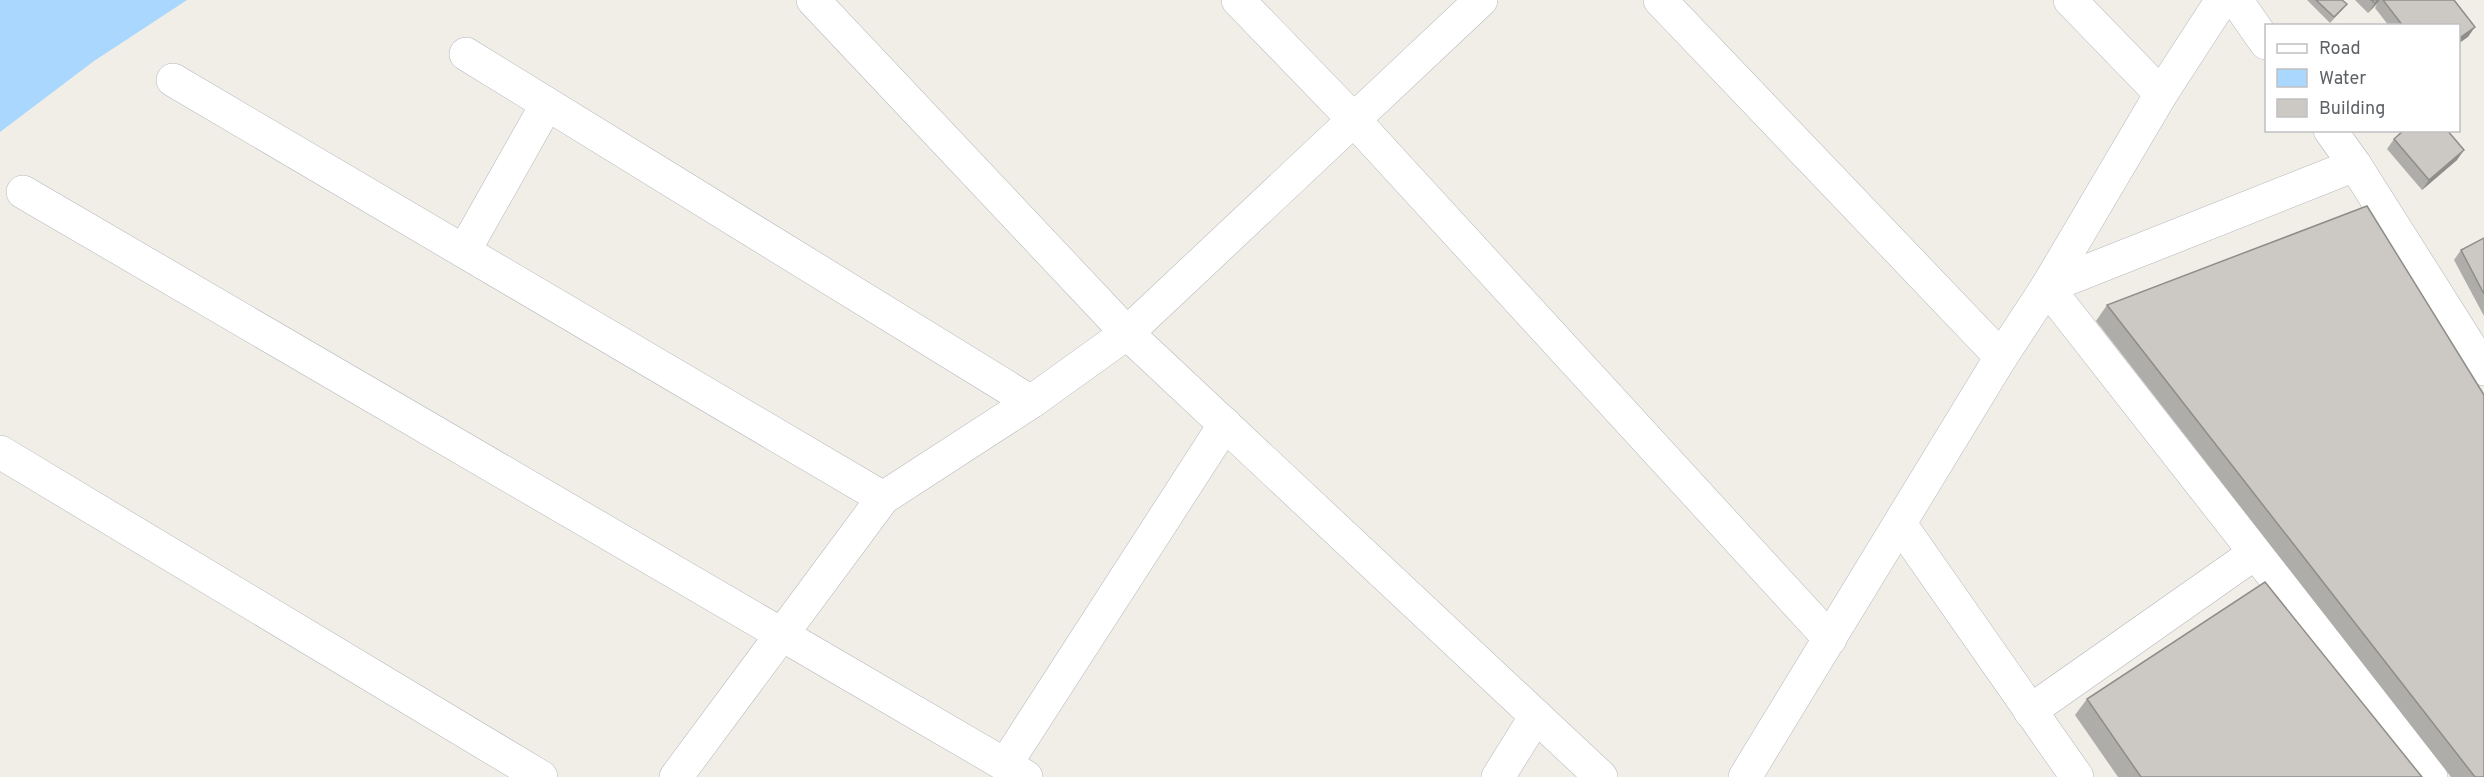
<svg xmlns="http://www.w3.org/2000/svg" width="2484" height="777" font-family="Overpass,sans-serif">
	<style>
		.water { fill: #aad7fd }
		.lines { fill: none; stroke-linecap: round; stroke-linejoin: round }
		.street-casing { stroke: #b4b7bb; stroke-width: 34 }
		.secondary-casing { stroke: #b5b9bd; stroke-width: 34 }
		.street { stroke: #fff; stroke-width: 33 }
		.secondary { stroke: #fff; stroke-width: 33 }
		.wall { fill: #afada9 }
		.shaded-wall { fill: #8f8d89 }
		.building { fill: #ccc9c4; stroke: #8f8d89; stroke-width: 1.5 }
	</style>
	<rect width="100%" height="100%" fill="#f0eee7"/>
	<path class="water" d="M0,0h187l-93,61 -94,71z"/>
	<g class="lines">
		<g class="street-casing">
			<g id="street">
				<path d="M813,0l314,333 474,444"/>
				<path d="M1238,0l116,120 476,519"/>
				<path d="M1660,0l341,357"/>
				<path d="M2070,0l91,94"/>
				<path d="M2236,0l30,43"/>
				<path d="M466,54l565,348"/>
				<path d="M173,80l710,418"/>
				<path d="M2330,130l25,35 129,204"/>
				<path d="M2355,165l-308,122 384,490"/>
				<path d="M23,192l1003,585"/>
				<path d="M464,251l83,-147"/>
				<path d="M0,452l541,325"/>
				<path d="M1900,524l177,253"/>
				<path d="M2030,711l225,-158"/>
				<path d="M1005,765l220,-341"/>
				<path d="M676,777l207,-279 148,-96 96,-69 354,-333"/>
				<path d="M1498,777l38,-61"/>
			</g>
		</g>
		<g class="secondary-casing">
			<path id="secondary" d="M1745,777l256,-420 46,-70 114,-193 61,-94"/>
		</g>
		<use href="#street" class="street"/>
		<use href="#secondary" class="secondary"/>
	</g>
	<g class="wall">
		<path d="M2307,0h35l1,9 -13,14z"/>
		<path d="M2355,0h99l14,37 -10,-11h-69l-14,-18 2,-4 -9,9z"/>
		<path d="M2394,139l63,21 -35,30 -35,-41z"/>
		<path d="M2484,238v78l-30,-56 7,-10z"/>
		<path d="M2107,305l377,472h-33l-355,-456z"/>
		<path d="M2087,699l335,78h-304l-43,-62z"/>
	</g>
	<g class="shaded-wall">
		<path d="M2378,0h2l-12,13 7,-10z"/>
		<path d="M2475,27l-7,10 -10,7v-5z"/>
		<path d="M2464,150l-7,10 -35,30 7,-10z"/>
	</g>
	<g class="building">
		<path d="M2316,0h26l5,4 -13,13z"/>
		<path d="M2371,0h7l-3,3z"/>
		<path d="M2383,0h71l21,27 -17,12v-13h-55z"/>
		<path d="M2404,130h43l17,20 -35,30 -35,-41z"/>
		<path d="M2367,206l117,189v382h-9l-368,-472z"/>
		<path d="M2484,238v56l-23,-44z"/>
		<path d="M2265,582l157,195h-281l-54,-78z"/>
	</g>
	<rect x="2265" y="24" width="195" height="108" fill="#ffffff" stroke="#bfc0c2" stroke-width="1.5"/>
	<rect x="2277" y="44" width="30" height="9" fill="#ffffff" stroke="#bfc0c2" stroke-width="1.5"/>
	<text x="2319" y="54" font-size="18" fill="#5e6266">Road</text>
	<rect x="2277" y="69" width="30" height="18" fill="#aad7fd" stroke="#bfc0c2" stroke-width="1.5"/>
	<text x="2319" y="84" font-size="18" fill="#5e6266">Water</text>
	<rect x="2277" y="99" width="30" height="18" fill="#ccc9c4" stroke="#bfc0c2" stroke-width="1.5"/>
	<text x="2319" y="114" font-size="18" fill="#5e6266">Building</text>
</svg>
